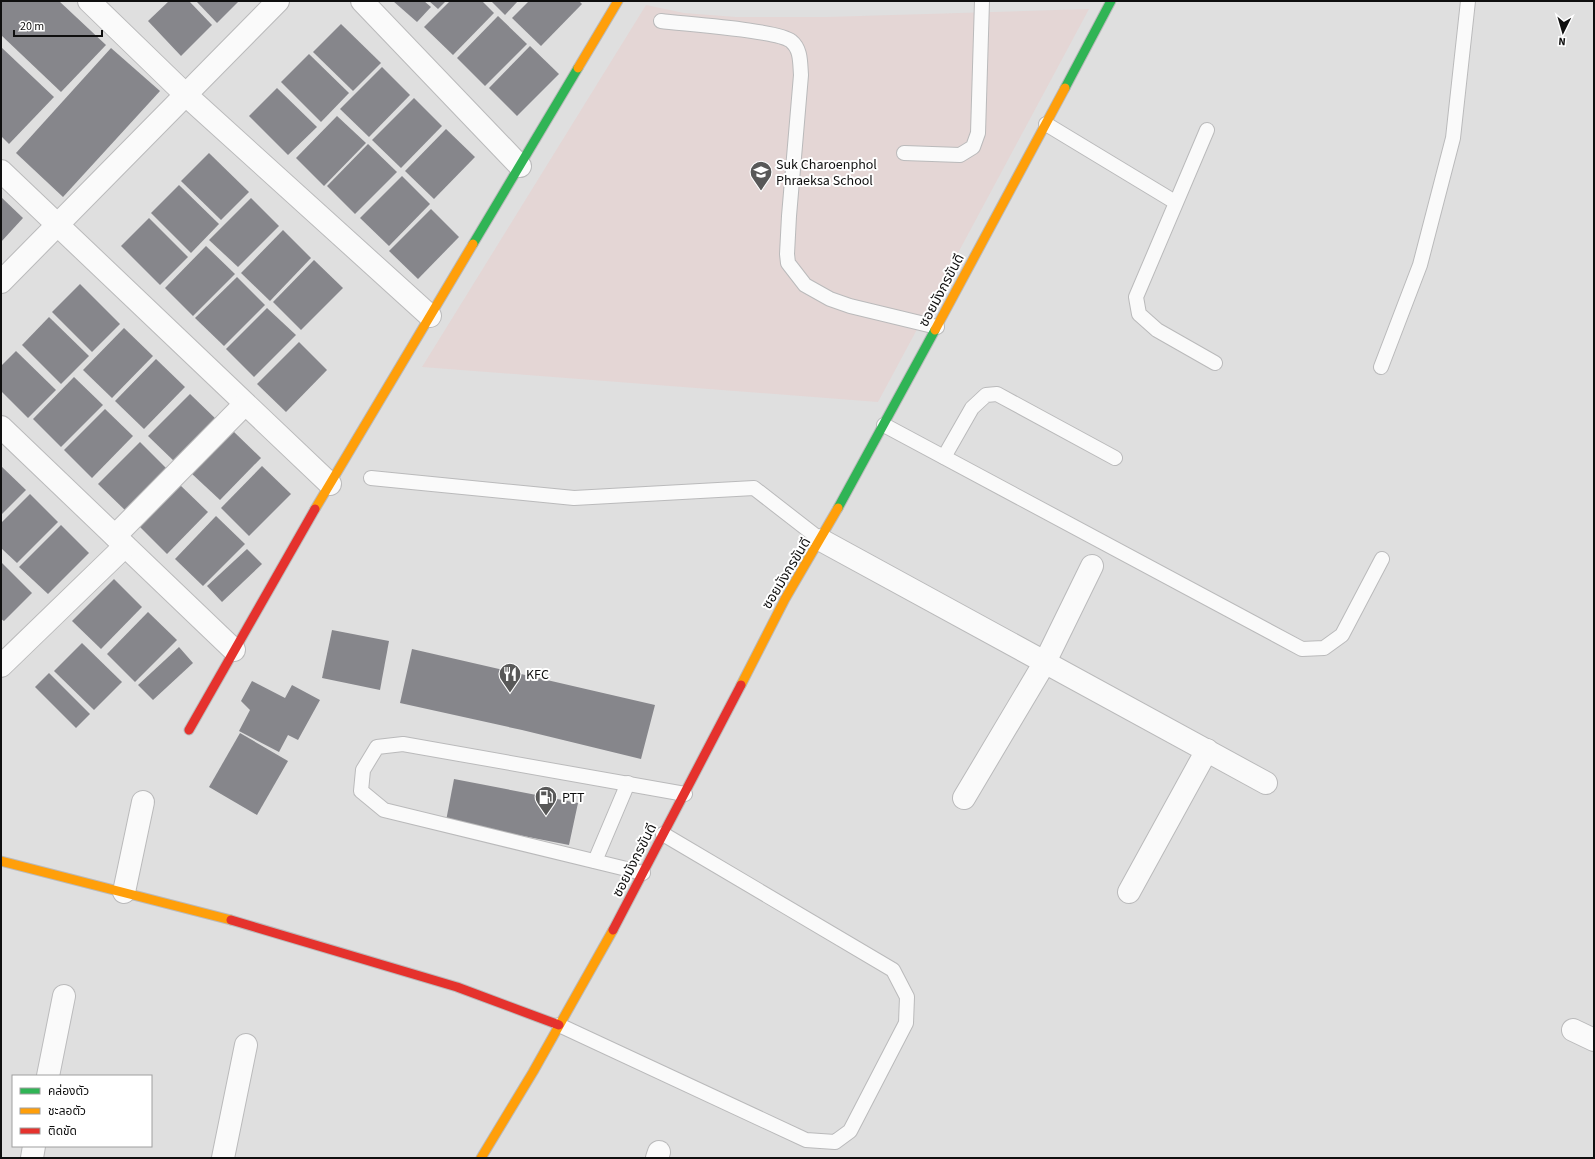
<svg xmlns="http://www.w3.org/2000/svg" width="1595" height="1159" font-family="'Source Sans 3','Noto Sans Thai',sans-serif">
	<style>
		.education { fill: #e4d6d5 }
		.building { fill: #86868b }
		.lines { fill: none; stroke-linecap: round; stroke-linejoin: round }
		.lane-casing { stroke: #bababb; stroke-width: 16 }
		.street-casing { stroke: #bababb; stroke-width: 24 }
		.fast-casing { stroke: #bababb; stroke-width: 11 }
		.slow-casing { stroke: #bababb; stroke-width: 11 }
		.jam-casing { stroke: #bababb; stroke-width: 11 }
		.lane { stroke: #fafafa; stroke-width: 14 }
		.street { stroke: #fafafa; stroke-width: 22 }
		.fast { stroke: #30b455; stroke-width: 9 }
		.slow { stroke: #ff9f0a; stroke-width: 9 }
		.jam { stroke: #e5322d; stroke-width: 9 }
		.labels { text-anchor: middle; stroke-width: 4; stroke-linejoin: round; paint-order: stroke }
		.poi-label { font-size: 14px; fill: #0f0f0f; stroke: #fff; text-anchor: start }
		.street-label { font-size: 14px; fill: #0f0f0f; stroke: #fff }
	</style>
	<rect width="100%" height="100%" fill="#dfdfdf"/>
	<path class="education" d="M646,5l38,8 52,4h90l263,-8 -211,393 -456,-35z"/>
	<g class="building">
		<path d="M1,1h58l47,44 -45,47 -60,-57z"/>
		<path d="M169,1h20l23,24 -31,31 -33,-35z"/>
		<path d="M196,1h43l-22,22z"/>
		<path d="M393,1h31l7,6 -14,15z"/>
		<path d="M429,1h17l-8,8z"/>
		<path d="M450,1h32l12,12 -41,42 -29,-28z"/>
		<path d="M491,1h27l-13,14z"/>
		<path d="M529,1h50l3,3 -41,42 -29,-28z"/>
		<path d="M498,16l29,28 -42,42 -28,-28z"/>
		<path d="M341,24l40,39 -28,28 -40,-39z"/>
		<path d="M530,46l29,28 -42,42 -28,-28z"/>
		<path d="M1,47l53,50 -45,47 -8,-8z"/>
		<path d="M111,48l49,43 -97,106 -47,-44z"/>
		<path d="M309,54l40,39 -28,29 -40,-40z"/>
		<path d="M382,67l28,28 -41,42 -29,-28z"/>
		<path d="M277,88l40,39 -29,28 -39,-39z"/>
		<path d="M414,98l28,28 -41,42 -29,-28z"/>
		<path d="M337,116l29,27 -42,43 -28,-28z"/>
		<path d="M446,129l29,28 -41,42 -29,-28z"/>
		<path d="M368,144l29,28 -42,42 -28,-28z"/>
		<path d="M209,153l40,39 -28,28 -40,-39z"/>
		<path d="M402,176l28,28 -41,42 -29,-28z"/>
		<path d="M179,185l40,39 -28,29 -40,-40z"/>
		<path d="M1,197l22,21 -22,24z"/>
		<path d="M251,198l28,28 -41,41 -29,-27z"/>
		<path d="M431,209l28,28 -41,42 -29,-28z"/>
		<path d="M149,218l39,39 -28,28 -39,-39z"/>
		<path d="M283,230l28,28 -41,43 -29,-28z"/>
		<path d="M206,246l29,28 -42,42 -28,-28z"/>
		<path d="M314,260l29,28 -42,42 -28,-28z"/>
		<path d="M237,277l28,28 -41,41 -29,-28z"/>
		<path d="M80,284l40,40 -28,28 -40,-40z"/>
		<path d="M267,308l29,27 -42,42 -28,-28z"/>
		<path d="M49,317l40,39 -28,28 -39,-39z"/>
		<path d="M124,328l29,28 -41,42 -29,-28z"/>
		<path d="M299,342l28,28 -41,42 -29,-28z"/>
		<path d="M16,351l40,39 -28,28 -27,-27v-25z"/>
		<path d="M156,359l29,28 -41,42 -29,-28z"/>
		<path d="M74,377l29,28 -42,42 -28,-28z"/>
		<path d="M190,394l28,27 -41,43 -29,-28z"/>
		<path d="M105,409l28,27 -41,42 -28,-28z"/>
		<path d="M233,431l28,27 -41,42 -29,-27z"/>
		<path d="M140,442l28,28 -41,42 -29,-28z"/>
		<path d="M1,466l25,24 -25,25z"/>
		<path d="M262,466l29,28 -42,42 -28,-28z"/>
		<path d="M179,484l29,28 -41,42 -28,-28z"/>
		<path d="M30,494l28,28 -41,41 -16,-15v-25z"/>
		<path d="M216,516l29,28 -42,42 -28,-27z"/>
		<path d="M61,525l28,28 -41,41 -29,-27z"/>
		<path d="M247,549l15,15 -40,38 -15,-16z"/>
		<path d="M1,562l31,31 -28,28 -3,-2z"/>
		<path d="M114,579l28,28 -41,42 -29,-28z"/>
		<path d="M148,612l29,28 -42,42 -28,-28z"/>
		<path d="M332,630l57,11 -9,49 -58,-12z"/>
		<path d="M82,643l40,39 -28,28 -40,-39z"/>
		<path d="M179,647l14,16 -40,37 -15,-15z"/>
		<path d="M412,649l243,56 -14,54 -119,-29 -122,-27z"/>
		<path d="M49,673l41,41 -14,14 -41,-41z"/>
		<path d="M252,681l33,17 7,-13 28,15 -22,40 -10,-5 -9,17 -40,-21 11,-21 -9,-9z"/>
		<path d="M240,733l48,28 -31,54 -48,-28z"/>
		<path d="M454,779l124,24 -9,42 -123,-24z"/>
	</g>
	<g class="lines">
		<g class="lane-casing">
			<g id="lane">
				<path d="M661,21c23,3 117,9 130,20 10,8 9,21 10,34l-12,141 -2,38 1,9 17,22 25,14 20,7 87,21"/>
				<path d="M1046,124l129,78"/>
				<path d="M1207,130l-71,167 3,17 18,16 58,33"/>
				<path d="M904,153l56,2 13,-8 5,-14 4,-132"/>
				<path d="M1381,367l39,-102 33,-127 15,-137"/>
				<path d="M884,425l418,224 22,-1 18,-13 40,-76"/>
				<path d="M944,457l28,-49 14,-13 11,-1 118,64"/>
				<path d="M371,478l203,20 180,-10 67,52"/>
				<path d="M595,861l33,-78"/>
				<path d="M643,873l-259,-63 -23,-19 2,-21 14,-23 26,-3 282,50"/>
				<path d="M559,1025l247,115 29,2 15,-11 56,-108 1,-26 -14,-27 -230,-136"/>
			</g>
		</g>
		<g class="street-casing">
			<g id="street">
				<path d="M89,1l97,94 244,221"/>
				<path d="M362,1l158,165"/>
				<path d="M1,171l329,313"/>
				<path d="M1,282l277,-281"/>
				<path d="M1,427l233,223"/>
				<path d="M115,536l130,-132"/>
				<path d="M821,540l445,243"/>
				<path d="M1,666l124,-120"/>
				<path d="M964,798l81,-136 47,-96"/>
				<path d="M124,892l19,-90"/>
				<path d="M1129,892l78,-142"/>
				<path d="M1573,1030l21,10"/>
				<path d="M48,1076l16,-80"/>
				<path d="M32,1158l2,-12"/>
				<path d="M223,1158l23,-113"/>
				<path d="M657,1158l2,-6"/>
			</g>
		</g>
		<g class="fast-casing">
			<g id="fast">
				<path d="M1065,88l46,-87"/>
				<path d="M473,244l105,-176"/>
				<path d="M838,508l97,-178"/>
			</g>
		</g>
		<g class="slow-casing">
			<g id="slow">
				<path d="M578,68l40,-67"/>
				<path d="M935,330l130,-242"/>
				<path d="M315,509l158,-265"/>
				<path d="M741,685l44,-86 53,-91"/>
				<path d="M1,861l230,59"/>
				<path d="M481,1158l52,-86 80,-142"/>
			</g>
		</g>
		<g class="jam-casing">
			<g id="jam">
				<path d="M189,730l126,-221"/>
				<path d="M231,920l226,67 102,38"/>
				<path d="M613,930l128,-245"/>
			</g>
		</g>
		<use href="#lane" class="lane"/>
		<use href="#street" class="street"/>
		<use href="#fast" class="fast"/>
		<use href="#slow" class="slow"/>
		<use href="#jam" class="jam"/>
	</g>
	<defs>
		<g id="school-pin" transform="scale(1.15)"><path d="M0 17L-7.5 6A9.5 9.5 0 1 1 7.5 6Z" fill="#585858" stroke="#fff"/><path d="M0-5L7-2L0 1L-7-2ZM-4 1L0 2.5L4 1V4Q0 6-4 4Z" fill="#fff"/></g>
		<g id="restaurant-pin" transform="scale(1.15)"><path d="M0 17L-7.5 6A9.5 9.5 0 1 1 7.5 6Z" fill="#585858" stroke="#fff"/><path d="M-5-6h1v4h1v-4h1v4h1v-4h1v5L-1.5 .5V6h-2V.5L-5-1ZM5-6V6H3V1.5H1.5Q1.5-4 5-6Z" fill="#fff"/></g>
		<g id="fuel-pin" transform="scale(1.15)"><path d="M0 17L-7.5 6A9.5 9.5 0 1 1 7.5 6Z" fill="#585858" stroke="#fff"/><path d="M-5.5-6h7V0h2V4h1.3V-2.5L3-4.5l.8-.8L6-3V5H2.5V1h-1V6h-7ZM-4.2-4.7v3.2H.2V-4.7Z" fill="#fff"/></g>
	</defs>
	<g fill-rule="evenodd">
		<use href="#school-pin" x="761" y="172"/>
		<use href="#restaurant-pin" x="510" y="674"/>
		<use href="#fuel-pin" x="546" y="797"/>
	</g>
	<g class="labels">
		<g class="poi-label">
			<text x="776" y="169">Suk Charoenphol<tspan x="776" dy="16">Phraeksa School</tspan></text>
			<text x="526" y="679">KFC</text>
			<text x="562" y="802">PTT</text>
		</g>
		<g class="street-label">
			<text transform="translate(941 290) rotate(-62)" y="5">ซอยมังกรขันดี</text>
			<text transform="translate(786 573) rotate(-59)" y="5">ซอยมังกรขันดี</text>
			<text transform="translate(634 860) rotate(-63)" y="5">ซอยมังกรขันดี</text>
		</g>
	</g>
	<rect width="1595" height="1159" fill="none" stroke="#0f0f0f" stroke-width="4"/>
	<rect x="12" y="1075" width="140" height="72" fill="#ffffff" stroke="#9f9f9f"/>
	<rect x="20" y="1088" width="20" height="6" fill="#30b455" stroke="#9f9f9f"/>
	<text x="48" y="1095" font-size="12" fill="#0f0f0f">คล่องตัว</text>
	<rect x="20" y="1108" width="20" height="6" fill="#ff9f0a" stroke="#9f9f9f"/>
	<text x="48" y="1115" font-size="12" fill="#0f0f0f">ชะลอตัว</text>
	<rect x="20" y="1128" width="20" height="6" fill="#e5322d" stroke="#9f9f9f"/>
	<text x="48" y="1135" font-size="12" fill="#0f0f0f">ติดขัด</text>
	<g transform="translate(1563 32) rotate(185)" stroke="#ffffff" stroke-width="3" paint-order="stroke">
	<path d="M0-3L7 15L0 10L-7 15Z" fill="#0f0f0f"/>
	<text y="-6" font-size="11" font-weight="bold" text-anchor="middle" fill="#0f0f0f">N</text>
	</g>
	<path d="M14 30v6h88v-6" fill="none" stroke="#0f0f0f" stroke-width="2"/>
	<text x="20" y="30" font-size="12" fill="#0f0f0f" stroke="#ffffff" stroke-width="3" paint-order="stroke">20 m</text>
</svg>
